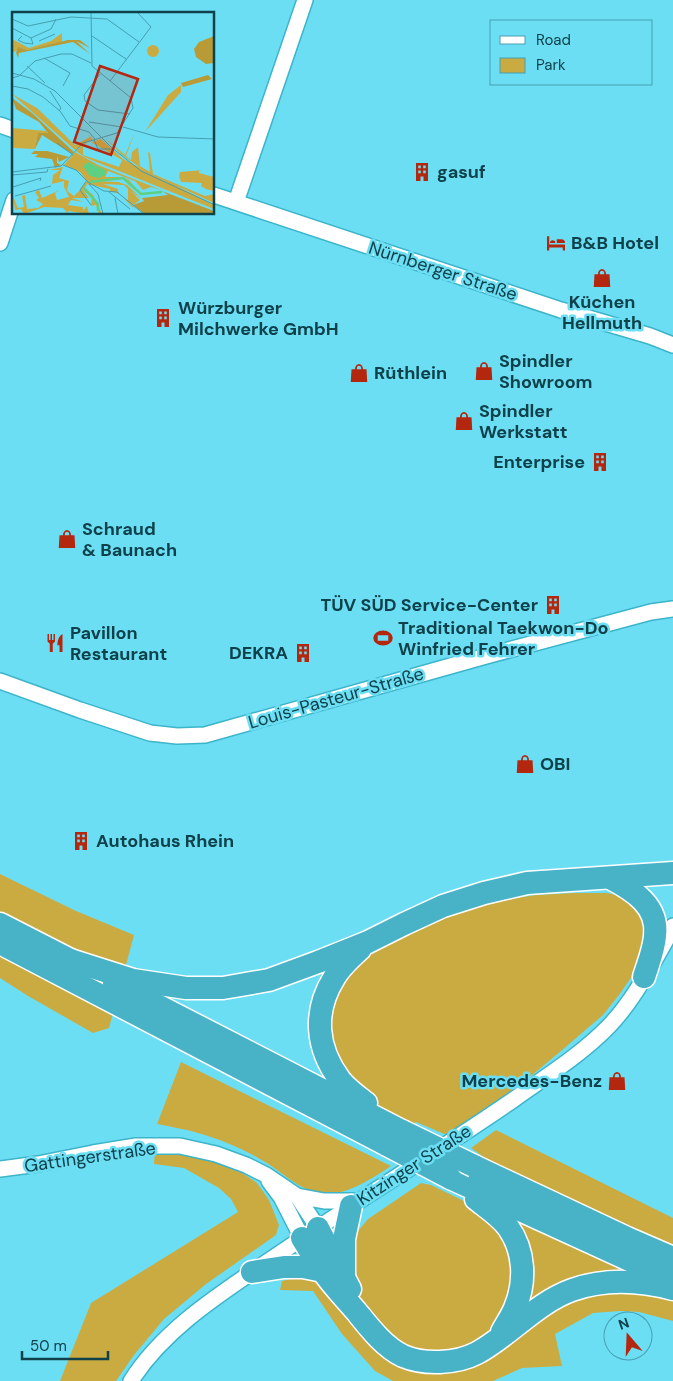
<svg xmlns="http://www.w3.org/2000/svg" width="673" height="1381" font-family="'DM Sans',sans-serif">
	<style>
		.green { fill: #caab42 }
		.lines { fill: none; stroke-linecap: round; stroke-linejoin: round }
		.minor-casing { stroke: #3cb4c9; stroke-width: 18 }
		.highway-casing { stroke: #fff; stroke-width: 25 }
		.minor { stroke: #fff; stroke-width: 15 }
		.highway { stroke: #48b3c7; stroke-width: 22 }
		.highway-bridge-casing { stroke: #fff; stroke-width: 25; stroke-linecap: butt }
		.highway-bridge { stroke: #48b3c7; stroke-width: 22 }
		.labels { text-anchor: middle; stroke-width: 5; stroke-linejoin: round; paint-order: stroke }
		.poi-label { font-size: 18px; font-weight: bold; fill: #0e414a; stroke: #6cdef4; text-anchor: start }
		.street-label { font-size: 18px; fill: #0e414a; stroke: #6cdef4 }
		.inset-river { fill: none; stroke: #5ed083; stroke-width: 2.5 }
		.inset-road { fill: none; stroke: #469fb0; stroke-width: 1 }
		.view { fill: #b4270f; fill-opacity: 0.15; stroke: #b4270f; stroke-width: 2.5 }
		.inset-edge { fill: none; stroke: #0e414a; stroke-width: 2.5 }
	</style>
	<rect width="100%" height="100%" fill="#6cdef4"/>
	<g class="green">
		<path d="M0,874l76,37 58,24 -25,93 -16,5 -65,-37 -28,-18z"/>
		<path d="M574,893h33l22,5 22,30 -16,44 -16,23 -16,20 -42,36 -59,49 -53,36 -33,-14 -4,2 -18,-9 -38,-25 -13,-13 -19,-59 7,-23 33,-36 34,-21 35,-17 56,-19 47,-7z"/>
		<path d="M181,1062l210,104c-18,12 -44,29 -66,28 -26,-2 -45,-25 -67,-36 -19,-11 -39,-19 -60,-25 -13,-4 -27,-6 -41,-9z"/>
		<path d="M496,1130l177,88v28l-182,-84 -20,-14z"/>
		<path d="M155,1149l28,2 52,17 22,15 12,17 10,25 -3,10 -70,49 -42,35 -30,36 -18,26h-56l31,-78 147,-91 -7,-13 -12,-11 -35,-20 -30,-4z"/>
		<path d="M421,1183l10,2 37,18 32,24 17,50 -24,54 -37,21 -48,-2 -41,-35 -8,-17 -10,-30 9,-37 10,-12z"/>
		<path d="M495,1205l138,71 -125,52 16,-41z"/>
		<path d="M303,1276l17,2 105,90 123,-61 47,-20 78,6v28l-34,-9 -19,-1 -27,2 -38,21 7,32 -40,2 -29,13h-100l-18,-10 -33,-37 -29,-43 -33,-1 2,-9z"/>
	</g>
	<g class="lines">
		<g class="minor-casing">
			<g id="minor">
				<path d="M0,125l14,5"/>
				<path d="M214,195l347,115 89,26 23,9"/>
				<path d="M236,202l69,-202"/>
				<path d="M0,243l14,-43"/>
				<path d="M0,681l80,29 70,23 27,3 28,-1 281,-79 165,-44 22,-3"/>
				<path d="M0,1169l38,-5 55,-11 43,-7h44l36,8 30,11 20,10 31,21 21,32"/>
				<path d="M269,1181l12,16 21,41"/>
				<path d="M297,1196l27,5h34"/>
				<path d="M131,1381c33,-52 89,-87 139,-121 80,-55 163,-105 243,-160 32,-23 68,-45 96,-74 25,-26 42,-60 60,-91l4,-9"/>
			</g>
		</g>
		<g class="highway-casing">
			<g id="highway">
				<path d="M610,878c23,12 49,28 45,58 -1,14 -7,28 -11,41"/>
				<path d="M0,924l84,43"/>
				<path d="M0,943l387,202"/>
				<path d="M360,949c-10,9 -20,18 -26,29 -21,34 -18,70 6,102 7,9 17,16 26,23"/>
				<path d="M70,960l63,20 53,8h37l46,-8 49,-18 50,-20 36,-18 39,-18 41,-13 43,-10 146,-10"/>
				<path d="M114,983l288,148"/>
				<path d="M474,1166l153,72 46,20"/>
				<path d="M450,1178l221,101"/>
				<path d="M476,1199c10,8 24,17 32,28 17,24 18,55 7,81 -3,8 -9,16 -13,24"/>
				<path d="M318,1228l32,61"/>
				<path d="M302,1238c7,11 13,22 20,32 10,15 23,28 34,41 13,16 28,36 47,45 21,9 53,8 74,-3 33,-18 59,-50 95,-63 34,-12 67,-10 101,-1"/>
				<path d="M252,1272l32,-5h19l20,4"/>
				<path d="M344,1274v-35l7,-33"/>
			</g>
		</g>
		<use href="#minor" class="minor"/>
		<use href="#highway" class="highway"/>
		<g class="highway-bridge-casing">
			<g id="highway-bridge">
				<path d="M402,1131l72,35"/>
				<path d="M387,1145l63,33"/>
			</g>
		</g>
		<use href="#highway-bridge" class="highway-bridge"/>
	</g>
	<defs>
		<g id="building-bare" transform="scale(1.5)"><path d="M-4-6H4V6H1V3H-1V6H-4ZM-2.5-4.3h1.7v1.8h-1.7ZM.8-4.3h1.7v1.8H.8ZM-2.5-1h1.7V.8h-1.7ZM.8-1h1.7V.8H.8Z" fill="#b4270f" stroke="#6cdef4" stroke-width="2.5" paint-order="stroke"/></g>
		<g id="hotel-bare" transform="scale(1.5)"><path d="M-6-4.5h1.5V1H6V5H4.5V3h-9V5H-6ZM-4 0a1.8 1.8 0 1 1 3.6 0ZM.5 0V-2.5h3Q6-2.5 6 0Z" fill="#b4270f" stroke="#6cdef4" stroke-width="2.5" paint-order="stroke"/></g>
		<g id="shop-bare" transform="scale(1.5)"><path d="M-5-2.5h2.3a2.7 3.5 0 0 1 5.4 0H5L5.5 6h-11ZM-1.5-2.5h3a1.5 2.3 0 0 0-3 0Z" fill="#b4270f" stroke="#6cdef4" stroke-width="2.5" paint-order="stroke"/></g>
		<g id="stadium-bare" transform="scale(1.5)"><path d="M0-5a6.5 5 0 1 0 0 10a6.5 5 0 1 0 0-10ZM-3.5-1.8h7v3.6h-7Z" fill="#b4270f" stroke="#6cdef4" stroke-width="2.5" paint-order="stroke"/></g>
		<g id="restaurant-bare" transform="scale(1.5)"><path d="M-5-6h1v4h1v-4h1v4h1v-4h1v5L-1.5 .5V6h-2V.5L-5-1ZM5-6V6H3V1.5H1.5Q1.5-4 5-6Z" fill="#b4270f" stroke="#6cdef4" stroke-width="2.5" paint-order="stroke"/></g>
	</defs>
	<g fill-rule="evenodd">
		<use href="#building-bare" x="422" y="172"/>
		<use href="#hotel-bare" x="556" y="243"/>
		<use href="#shop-bare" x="602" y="278"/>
		<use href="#building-bare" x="163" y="318"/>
		<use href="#shop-bare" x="484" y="371"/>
		<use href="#shop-bare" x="359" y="373"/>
		<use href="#shop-bare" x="464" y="421"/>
		<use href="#building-bare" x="600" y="462"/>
		<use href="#shop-bare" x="67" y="539"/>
		<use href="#building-bare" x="553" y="605"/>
		<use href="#stadium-bare" x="383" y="638"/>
		<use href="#restaurant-bare" x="55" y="643"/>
		<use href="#building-bare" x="303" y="653"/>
		<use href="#shop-bare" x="525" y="764"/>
		<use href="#building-bare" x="81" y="841"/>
		<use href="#shop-bare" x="617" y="1081"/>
	</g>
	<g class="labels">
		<g class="poi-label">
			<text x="437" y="178">gasuf</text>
			<text x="571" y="249">B&amp;B Hotel</text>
			<text x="602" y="308" text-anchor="middle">Küchen<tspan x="602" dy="21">Hellmuth</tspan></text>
			<text x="178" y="314">Würzburger<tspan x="178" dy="21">Milchwerke GmbH</tspan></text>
			<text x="499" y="367">Spindler<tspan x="499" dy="21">Showroom</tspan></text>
			<text x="374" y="379">Rüthlein</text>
			<text x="479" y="417">Spindler<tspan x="479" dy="21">Werkstatt</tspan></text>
			<text x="585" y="468" text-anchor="end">Enterprise</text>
			<text x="82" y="535">Schraud<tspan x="82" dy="21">&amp; Baunach</tspan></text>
			<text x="538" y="611" text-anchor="end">TÜV SÜD Service-Center</text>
			<text x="398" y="634">Traditional Taekwon-Do<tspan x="398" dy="21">Winfried Fehrer</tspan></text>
			<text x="70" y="639">Pavillon<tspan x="70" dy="21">Restaurant</tspan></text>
			<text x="288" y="659" text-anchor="end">DEKRA</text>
			<text x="540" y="770">OBI</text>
			<text x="96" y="847">Autohaus Rhein</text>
			<text x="602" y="1087" text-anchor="end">Mercedes-Benz</text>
		</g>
		<g class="street-label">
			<text transform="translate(443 271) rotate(18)" y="6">Nürnberger Straße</text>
			<text transform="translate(336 698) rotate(-16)" y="6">Louis-Pasteur-Straße</text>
			<text transform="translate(90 1157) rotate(-8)" y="6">Gattingerstraße</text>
			<text transform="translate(414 1165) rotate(-33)" y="6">Kitzinger Straße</text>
		</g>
	</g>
	<g transform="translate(12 12)">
		<rect width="202" height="202" fill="#6cdef4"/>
		<path d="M50,21v9l-35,8 -6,-2 -9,5v-14l17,9 22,-7zM135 39a6 6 0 1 1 12 0a6 6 0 1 1-12 0ZM169,73v7l-36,40 23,-37zM0,82l25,14 38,37 15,-8 -3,-4 6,6 -18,11zM0,116l34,3 2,3 -10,-1 -3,16 -20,-1 -3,-1zM123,120l-9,24 5,4 1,-8 6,-5 2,19 10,6 -2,-20 2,1 3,21 52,22 9,-2v9l-68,-31 -25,-18 -16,-16 20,17zM89,127l22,20 91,46v4l-120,-48 -9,-4 -9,-6 7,-6v10l36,12 3,-7 -31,-18zM63,140l23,13 66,26 -13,-4 -8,3 -8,-9 -27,-10 -3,6h18l6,3 12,15 -18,-16 -30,2 25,1 9,3 16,15 -12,-9 9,9 -7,5 -5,-4v-12l-4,-4 -21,-1 15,5v3l18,17 9,5 -9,-5 -5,-3 -11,-12 -10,-3v-2l-23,-5 -2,4 8,7 9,19h-3l-3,-9 -5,1 1,-8 -9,-8 6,8h-17l12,4 -13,-2 -3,5 15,2v4l4,-5 2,8 -21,-3v3l-5,-6 -19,-1 -20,7 -3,-5 -6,1 -2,-14 5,12 6,-1 -2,-11 3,-1 2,14 11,-1 5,-4 -7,-4 3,-2 -4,-6 4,-2 3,8 18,-8 -5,3 2,7 12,-3 -5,-10v-6l-12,3 1,-9 7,-5h-11l14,-3 -4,11 10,3 -2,10 7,5 5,-5 8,-10 -7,-9 -16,-7zM187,158v3l15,4v14l-8,-2 -5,-3 1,-3 -21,-1 -2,-6 1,-4 23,-2z" fill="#caab42"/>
		<path d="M202,24v27l-8,1 -10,-7 -2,-8 5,-7zM56,28h12l10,8 -14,-7 14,13 -17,-12 -54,11 -1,5 -2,-5 2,-6 9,3zM196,63l4,4 -29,8 -2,-4zM0,86l20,15 42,39 -2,2 -30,-19 -7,14 3,-16h10l-9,-11 -23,-13zM22,139h13l22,6 -10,5 -2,-6v7l4,2 -6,3 -3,-9 -17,-2 3,-3h-7zM150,179l52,20v3h-69l-12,-9 11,-4 -2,-3 26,-3z" fill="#b89b37"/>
		<path d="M76,150l17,8v5l-6,3 -9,-2 -7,-10z" fill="#5ed083"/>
		<path class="inset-river" d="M77,170l34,-4 18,16 21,-2M72,176l14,16v7"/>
		<path class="inset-road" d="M0,7l16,7 43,-9 36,2 32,23M0,16l19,10 20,-9 5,-10M10,24l-4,4 6,3 9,1 -2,-6M80,24l34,23M27,29l16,-7M32,46l26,15 -7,13M15,54l18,17M0,61l22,6 21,12 56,56 30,24 74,34M88,62l-16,21 1,6 13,9 32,4M0,66l7,-2 16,-15 26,-7h11l19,9M98,69l41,-54 -14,-15M0,74l16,3 15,8 17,14 10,15 19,6 6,7M38,79l11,17 -2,3M77,110l33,5M111,115l35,10 57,2M82,128l4,9h14M45,131l16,12M51,153l13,5 13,13 15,8 13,1 27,22M0,160l49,-6 22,-23 34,-10 16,-25 -2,-10 -39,-32 -1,-54M0,163l35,-3 1,-3M75,168l-7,10 11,15M77,172l9,10 5,20M1,175l28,-9 -1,3M97,180l21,17M3,184l36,-10M103,186l3,16"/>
		<path class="view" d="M88,54l38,13 -27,76 -37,-13z"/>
		<rect width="202" height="202" class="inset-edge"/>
	</g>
	<rect x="490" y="20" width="162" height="65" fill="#6cdef4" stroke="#469fb0"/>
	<rect x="500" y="36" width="25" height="8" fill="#ffffff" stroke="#469fb0"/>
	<text x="536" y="45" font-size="15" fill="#0e414a">Road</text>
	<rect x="500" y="58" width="25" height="15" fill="#caab42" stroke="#469fb0"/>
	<text x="536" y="70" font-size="15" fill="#0e414a">Park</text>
	<g transform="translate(628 1336) rotate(341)"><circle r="24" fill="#6cdef4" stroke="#469fb0"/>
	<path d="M0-4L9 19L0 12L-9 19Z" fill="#b4270f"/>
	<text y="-8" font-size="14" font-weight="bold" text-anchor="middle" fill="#0e414a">N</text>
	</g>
	<path d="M22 1351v8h86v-8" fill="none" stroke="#0e414a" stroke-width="2.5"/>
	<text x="30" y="1351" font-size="15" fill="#0e414a" stroke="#6cdef4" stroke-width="4" paint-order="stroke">50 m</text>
</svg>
